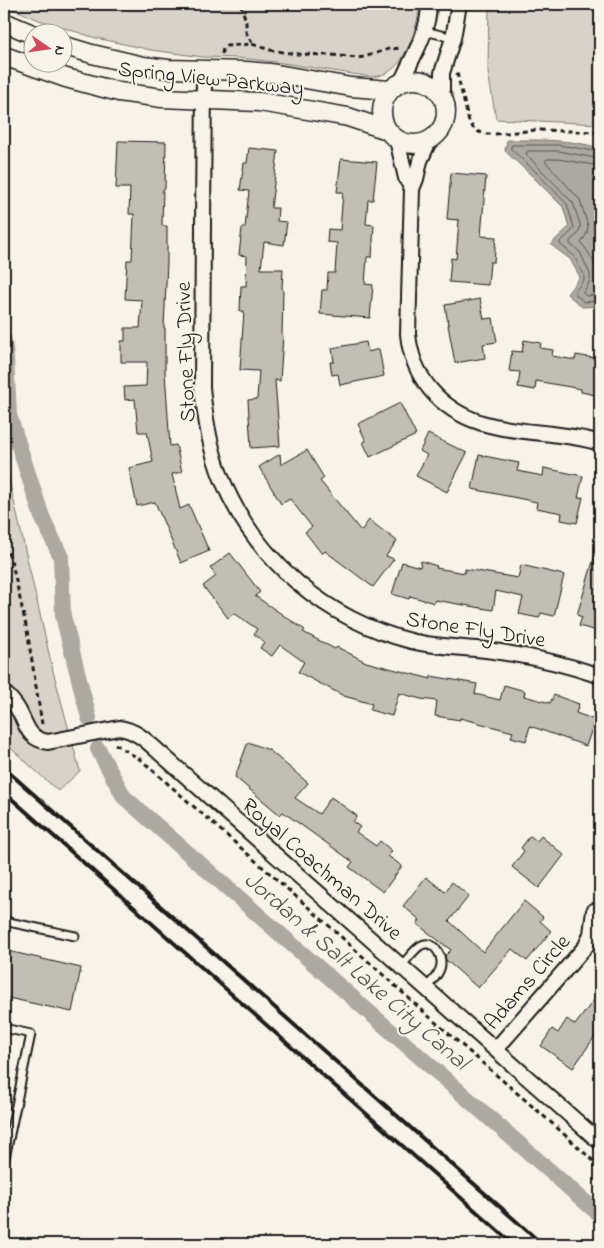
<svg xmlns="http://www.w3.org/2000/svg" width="604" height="1248" font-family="'Indie Flower',sans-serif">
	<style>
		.green { fill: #d7d3cb; stroke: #7a7874 }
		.water { fill: #aca9a2; stroke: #72716c }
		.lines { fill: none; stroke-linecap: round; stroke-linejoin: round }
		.shore { stroke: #565452; stroke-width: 1 }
		.canal { stroke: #aca9a2; stroke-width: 16 }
		.building { fill: #c0beb5; stroke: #1c1c1c }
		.service-casing { stroke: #1c1c1c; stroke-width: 11 }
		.minor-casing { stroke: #1c1c1c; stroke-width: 18 }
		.tertiary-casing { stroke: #1c1c1c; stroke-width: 21 }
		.path { stroke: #1c1c1c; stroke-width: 3; stroke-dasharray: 5 4; stroke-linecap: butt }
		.service { stroke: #f7f3e8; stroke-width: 7 }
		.minor { stroke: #f7f3e8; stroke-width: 14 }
		.tertiary { stroke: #f7f3e8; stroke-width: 18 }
		.rail { stroke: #1c1c1c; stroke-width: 4 }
		.labels { text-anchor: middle; stroke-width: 4; stroke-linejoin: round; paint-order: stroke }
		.street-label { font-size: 22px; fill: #1c1c1c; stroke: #f7f3e8 }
		.water-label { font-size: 24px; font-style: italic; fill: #565452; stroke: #f7f3e8 }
	</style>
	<rect width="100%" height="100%" fill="#f7f3e8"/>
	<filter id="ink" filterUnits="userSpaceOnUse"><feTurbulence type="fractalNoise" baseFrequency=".02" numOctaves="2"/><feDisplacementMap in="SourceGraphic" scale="10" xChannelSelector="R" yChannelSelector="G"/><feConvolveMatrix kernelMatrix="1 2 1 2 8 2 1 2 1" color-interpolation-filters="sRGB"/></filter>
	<g filter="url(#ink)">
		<g class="green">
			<path d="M4,4h416c-2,20 -12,55 -30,67 -5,4 -12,5 -18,6l-96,-15 -37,-4 -36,-1 -52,-7 -55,-12 -57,-18 -35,-15z"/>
			<path d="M489,4h111v120l-104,-5 -8,-47z"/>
			<path d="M4,458l49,213 27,100 -22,20 -54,-49z"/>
		</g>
		<path class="water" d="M507,140c33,0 62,-1 93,8v158l-18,1 -15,-13 13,-17 -10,-18 -19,-14 5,-6 13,-12 -6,-20 -30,-30 -28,-26z"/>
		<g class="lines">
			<g class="shore">
				<path d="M600,152l-41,-7h-46l-2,1v3l26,24 30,31 7,24 -2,3 -12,11v2l14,12 10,19v5l-9,11v3l9,8 16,-1"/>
				<path d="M600,159l-41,-8h-31l-2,3 47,49 7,21v4l-2,6 -8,7v3l10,8 10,22v7l-7,12 3,3 14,-1"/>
				<path d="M600,166l-42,-7h-11l-2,2 35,39 8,26 -1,7 -6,10c10,11 19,27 16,42l1,2h2"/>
			</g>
			<g class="canal">
				<path d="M4,340l2,17 3,58 33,102 19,40 2,59 26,102"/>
				<path d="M98,749l26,48 476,418"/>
			</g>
		</g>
		<g class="building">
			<path d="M118,141l48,1 -1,47h-2l-1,37h5v36l-3,66h1v44l5,74 6,-1 6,27 -10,2 8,35 9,-4 20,46 -28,12 -26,-61 -18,4 -8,-38 24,-6 -6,-30h-9l-3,-33 -10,1 -1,-13 22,-1 1,-24h-26v-21h4v-13h15l2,-28 -17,-1 2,-39h5l2,-46h-5l1,-26h-14z"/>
			<path d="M249,148l29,3 -7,57h7l-1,13 10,1 -3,23 -20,-3 -3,27h22l-1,20h1l-1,47h1l-3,45 -5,-1 5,66 -29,2 -3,-48 9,-1 2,-28 -19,-1 4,-59h-4l1,-25h5l1,-30 -8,-1 3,-27h3l4,-37 -9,-1 4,-27h3z"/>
			<path d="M341,159l36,3 -4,38h-5l-2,24 8,1 -2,32h-5l-2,27 8,1 -3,33 -50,-4 2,-24h5l1,-17h7l2,-30 -10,-1 1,-13 12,1 3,-38h-6z"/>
			<path d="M451,173l35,3 -5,60 15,1 -2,25h-4l-2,23 -39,-3 2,-24 5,1 3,-39 -12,-1z"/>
			<path d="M480,299l4,20 9,-1 4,24 -14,2 2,14 -30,5 -7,-38 2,-1h-2l-3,-19z"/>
			<path d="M524,340l17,3 -1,5 13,2 -1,6 23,4 1,-5 24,4v37l-19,-4v-3l-45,-8 -1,9 -17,-3 2,-15 -11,-1 3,-20 10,1z"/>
			<path d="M366,342l2,10 11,-3 5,27 -44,9 -2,-11 -6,1 -2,-13h4l-2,-14z"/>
			<path d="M400,403l16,32 -46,22 -7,-15 3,-1 -8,-17z"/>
			<path d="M428,434l39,19 -20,39 -31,-16 11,-21 -7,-4z"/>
			<path d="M307,450l17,28 -4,3 41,50 8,-11 28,21 -11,15 8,3 -21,28 -48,-36 -3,3 -17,-22 7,-5 -22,-28 -9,5 -22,-37 21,-13 1,11z"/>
			<path d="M479,455l40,8 -2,8 26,5 1,-8 39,8 -5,22 5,-1 -6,26 -16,-3 1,-7 -26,-5 1,-6 -65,-13z"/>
			<path d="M597,548h3v84l-21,-6 3,-9 -5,-2z"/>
			<path d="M230,553l30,39 -5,4 50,34 -2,2 32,17 2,-2 29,15 65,17v-3l46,8 -2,10 25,6 4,-15 21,6 -1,5 26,7 4,-8 25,9 -3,9 19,7 -9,26 -56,-20 -4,15 -15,-4 2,-5 -53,-14v2l-25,-4 2,-15 -16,-2 -22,-6 -7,23 -22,-6 2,-6 -28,-8 -46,-24 6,-10 -24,-17 -8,11 -12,-8 4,-6 -10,-8 3,-5 -23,-16 -6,5 -25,-32 13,-10 -6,-8z"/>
			<path d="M421,561l16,5 -1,2 29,5v-4l53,9 3,-13 43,10 -10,41 -13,-3 -2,5 -20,-4 4,-17 -27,-6 -3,19 -58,-10 -1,3 -24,-7 -1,3 -17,-5 10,-32 18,5z"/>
			<path d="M248,742l21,8 39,33 -13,15 24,16 12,-17 26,19 -4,6 7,5 -4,5 20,14 4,-5 12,10 -4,5 14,10 -19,26 -34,-25 4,-5 -70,-50 -3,3 -45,-38z"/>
			<path d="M530,836l7,5 4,-5 23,19 -25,33 -27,-21 12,-16 -3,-3z"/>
			<path d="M426,877l19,15 7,-10 17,14 -20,25 34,31 41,-51 19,16 -3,4 11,10 -24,30 -15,-12 -34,39 -32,-28 -1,-4 6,-6 -34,-26 3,-4 -17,-14z"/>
			<path d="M4,950l77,18 -9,44 -68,-15z"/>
			<path d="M600,992v37l-27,39 -32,-22 11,-17 6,4 9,-14 8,6z"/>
		</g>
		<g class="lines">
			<g class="service-casing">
				<g id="service">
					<path d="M425,31l28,7"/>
					<path d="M4,921l71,15"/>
					<path d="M401,966c6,-6 12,-15 19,-20 12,-8 22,8 21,19 -1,9 -10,17 -15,23"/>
					<path d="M4,1028l27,6 -27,129"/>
				</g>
			</g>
			<g class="minor-casing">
				<g id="minor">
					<path d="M204,70l-2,317c3,32 8,63 20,92 33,81 105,141 189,162 24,6 50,6 75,9 39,5 77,13 114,26"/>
					<path d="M401,83c11,-26 28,-50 28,-79"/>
					<path d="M442,96v-23l11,-35 6,-34"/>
					<path d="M397,140l9,38 6,11"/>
					<path d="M429,141l-9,20 -4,18 -4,10 -4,145c2,21 9,39 22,55 44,53 112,36 170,54"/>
					<path d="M4,693c6,5 11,11 15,18 8,15 9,28 29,31l71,-14c17,2 29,14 41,25l440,389"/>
					<path d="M496,1049l90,-103 5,-12 3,-23"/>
				</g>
			</g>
			<g class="tertiary-casing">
				<g id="tertiary">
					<path d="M4,22l28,12"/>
					<path d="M62,45l30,9 51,12 25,3 78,2 25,2 80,14 39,3"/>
					<path d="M4,56l62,22 53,14 43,6 97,4 19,3 70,12 39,13"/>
					<circle cx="414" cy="112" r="32"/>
				</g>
			</g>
			<g class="path">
				<path d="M241,4l5,18v10l6,11"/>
				<path d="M222,54l1,-6 3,-2 26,-2 18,6 13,2 14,2 35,1 25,3 7,-1 25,-8 13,-1"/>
				<path d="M457,73l12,49 5,7 5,3 8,2h9l41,-4 63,2"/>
				<path d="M4,544l8,19 15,67 15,94"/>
				<path d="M115,744l26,16 176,155 117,106 120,104 46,42"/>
			</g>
			<use href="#service" class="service"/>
			<use href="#minor" class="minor"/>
			<use href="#tertiary" class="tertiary"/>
			<g class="rail">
				<path d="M4,768l538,476"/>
				<path d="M4,792l509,452"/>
			</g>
		</g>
	</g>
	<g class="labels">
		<g class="street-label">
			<text transform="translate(211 77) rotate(6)" y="8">Spring View Parkway</text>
			<text transform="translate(184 352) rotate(-92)" y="8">Stone Fly Drive</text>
			<text transform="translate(476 628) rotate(9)" y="8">Stone Fly Drive</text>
			<text transform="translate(323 868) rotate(41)" y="8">Royal Coachman Drive</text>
			<text transform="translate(526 981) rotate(-49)" y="8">Adams Circle</text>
		</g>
		<g class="water-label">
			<text transform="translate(357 970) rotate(41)" y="8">Jordan &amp; Salt Lake City Canal</text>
		</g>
	</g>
	<rect width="604" height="1248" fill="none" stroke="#f7f3e8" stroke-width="20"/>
	<rect x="10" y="10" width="584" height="1228" fill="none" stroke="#1c1c1c" stroke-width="2" filter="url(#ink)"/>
	<g transform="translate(48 48) rotate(103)"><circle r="24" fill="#f7f3e8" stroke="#9f9d96"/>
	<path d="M0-4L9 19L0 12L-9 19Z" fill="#d1495b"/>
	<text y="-8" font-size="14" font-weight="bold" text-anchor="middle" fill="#1c1c1c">N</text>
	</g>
</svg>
